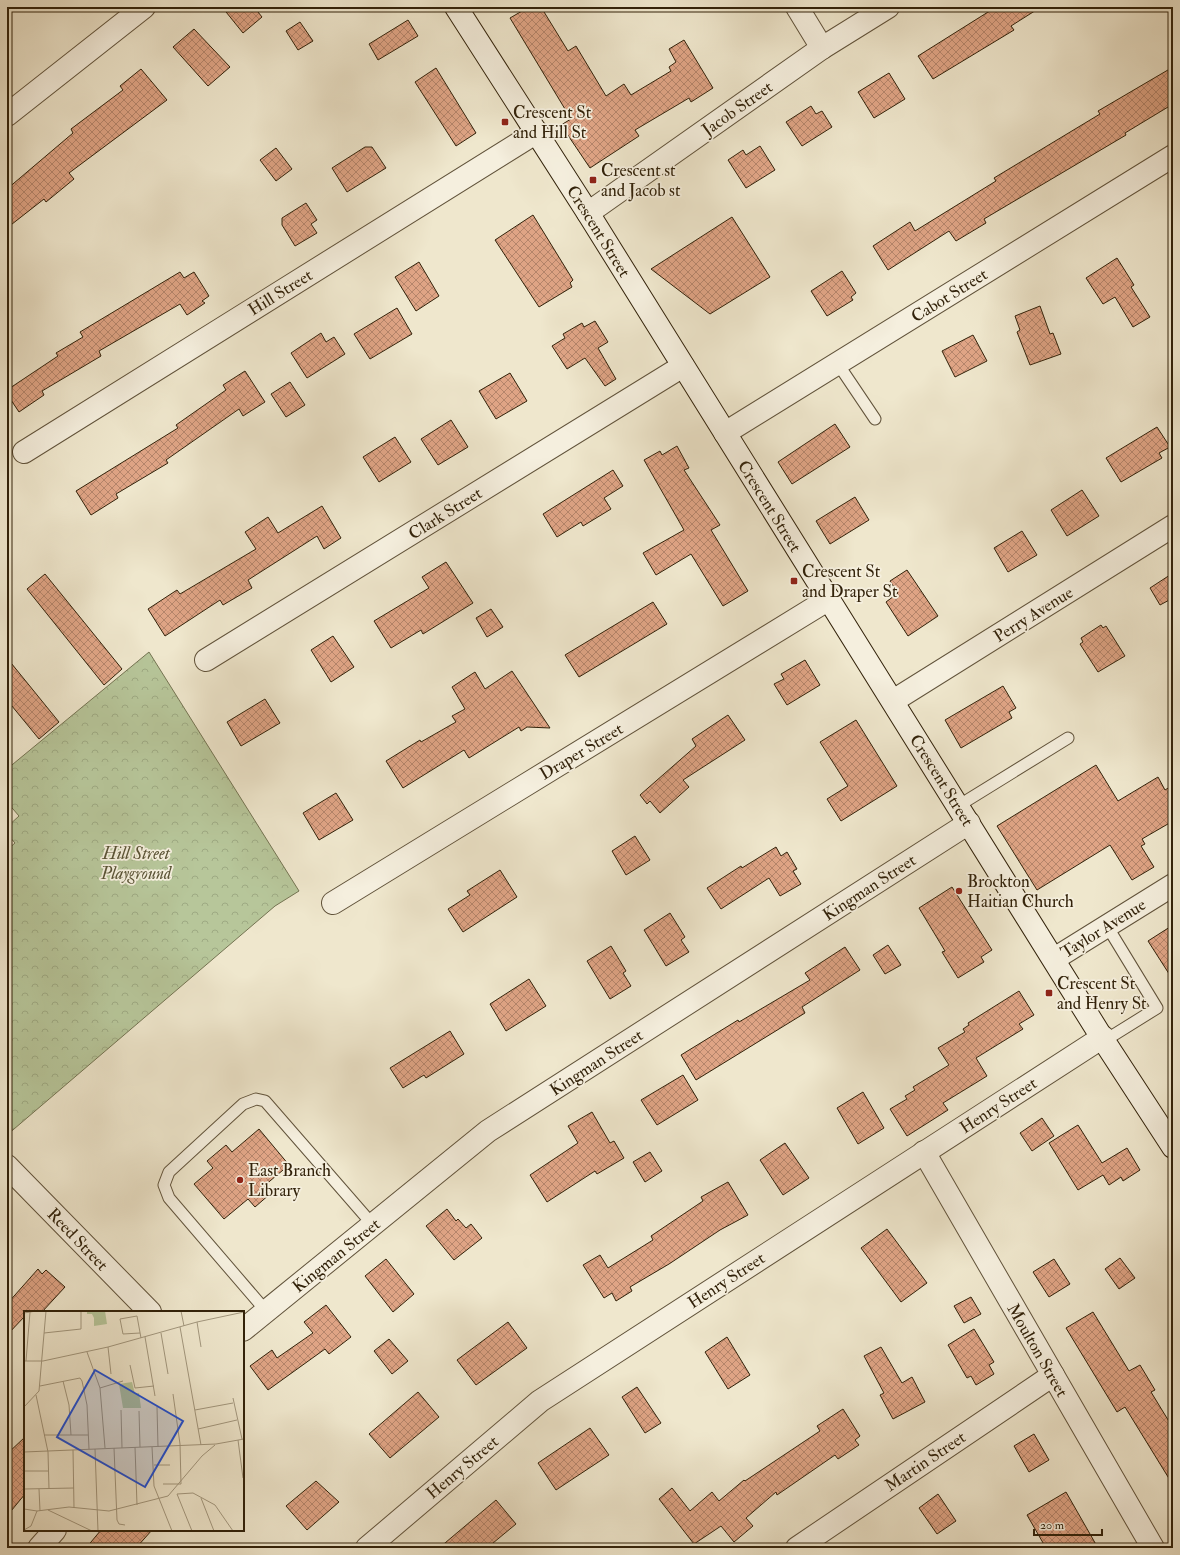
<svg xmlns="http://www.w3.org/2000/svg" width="1180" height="1555" font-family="'IM FELL Double Pica',serif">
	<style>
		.forest { fill: url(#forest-crowns); stroke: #747452 }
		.building { fill: url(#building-cross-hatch); stroke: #32220a }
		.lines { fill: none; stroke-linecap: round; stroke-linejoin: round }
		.service-casing { stroke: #61533b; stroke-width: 13 }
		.minor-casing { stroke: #61533b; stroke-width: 24 }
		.secondary-casing { stroke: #32220a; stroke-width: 24 }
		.service { stroke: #f5efde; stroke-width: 11 }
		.minor { stroke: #f5efde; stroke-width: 22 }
		.secondary { stroke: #f5efde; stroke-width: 22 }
		.poi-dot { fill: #8f2418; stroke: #f5efde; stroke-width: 1.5 }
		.labels { text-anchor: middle; stroke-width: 3.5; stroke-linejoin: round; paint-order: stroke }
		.street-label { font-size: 17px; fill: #32220a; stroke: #f5efde }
		.poi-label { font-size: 17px; fill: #32220a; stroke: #f5efde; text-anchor: start }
		.park-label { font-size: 17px; font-style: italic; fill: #5a5335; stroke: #f5efde }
		.inset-road { fill: none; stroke: #a3987f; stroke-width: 1 }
		.view { fill: #1d4ed8; fill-opacity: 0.15; stroke: #1d4ed8; stroke-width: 2 }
		.inset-edge { fill: none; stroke: #32220a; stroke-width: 2 }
	</style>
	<defs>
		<pattern id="forest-crowns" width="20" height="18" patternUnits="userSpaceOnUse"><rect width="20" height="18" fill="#b7c69a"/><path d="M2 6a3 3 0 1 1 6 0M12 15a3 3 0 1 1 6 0" fill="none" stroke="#9eaa83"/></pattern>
		<pattern id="building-cross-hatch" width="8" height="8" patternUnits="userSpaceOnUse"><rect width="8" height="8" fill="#dfa485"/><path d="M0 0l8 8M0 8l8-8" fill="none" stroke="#b5856b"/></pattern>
	</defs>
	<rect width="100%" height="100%" fill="#efe7cd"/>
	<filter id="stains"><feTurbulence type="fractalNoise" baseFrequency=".005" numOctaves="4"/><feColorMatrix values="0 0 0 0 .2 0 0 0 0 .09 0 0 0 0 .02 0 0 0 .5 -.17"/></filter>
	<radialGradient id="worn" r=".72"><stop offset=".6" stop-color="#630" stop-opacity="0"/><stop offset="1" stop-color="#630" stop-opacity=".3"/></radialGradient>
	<path class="forest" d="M149,652l150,239 -24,15 -268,229v-285l8,-7 -8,-9v-7l12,-11 -12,-14v-33z"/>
	<g class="building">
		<path d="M222,7h32l8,10 -19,16z"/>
		<path d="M529,7h12l27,44 8,-5 30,50 18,-12 7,11 40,-24 -2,-4 7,-5 -7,-13 15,-9 29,48 -22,14 -2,-4 -54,32 4,6 -49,32 -29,-43 10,-6 -61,-101z"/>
		<path d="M996,7h45l-30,19 3,4 -81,49 -15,-23z"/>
		<path d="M408,20l10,16 -40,24 -9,-16z"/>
		<path d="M300,22l13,19 -15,9 -12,-19z"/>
		<path d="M194,29l36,38 -22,19 -35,-39z"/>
		<path d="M1173,67v37l-48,29 1,2 -142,84 2,4 -30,18 -7,-10 -61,39 -15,-24 37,-24 5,9 81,-50 -2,-3 106,-64 -2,-3z"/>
		<path d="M436,68l40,65 -20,13 -41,-64z"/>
		<path d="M141,69l26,31 -98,73 5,6 -28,23 -2,-3 -37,29v-39l66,-56 -2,-4 52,-39 -3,-4z"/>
		<path d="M889,73l16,26 -31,19 -16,-26z"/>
		<path d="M811,106l5,8 6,-3 10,16 -30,19 -16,-24z"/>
		<path d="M760,146l15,24 -29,18 -18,-28 15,-10 3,5z"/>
		<path d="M365,147h7l14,21 -39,24 -15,-24z"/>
		<path d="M276,148l16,21 -16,12 -16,-21z"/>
		<path d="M306,203l11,17 -6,4 6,9 -22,13 -13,-21v-7z"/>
		<path d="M533,215l40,65 -3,3 2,4 -33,20 -44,-67z"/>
		<path d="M732,217l38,60 -60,37 -59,-45z"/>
		<path d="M1117,258l17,27 -3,2 19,30 -17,10 -18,-30 -12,7 -17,-26z"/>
		<path d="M419,262l20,34 -23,15 -21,-34z"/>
		<path d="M842,271l14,22 -5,4 2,3 -26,16 -16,-25z"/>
		<path d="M180,272l4,6 10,-6 15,24 -7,5 3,2 -18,12 -7,-11 -81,47 2,5 -59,35 2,4 -25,17 -12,-18v-4l51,-34 -2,-3 27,-16 -3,-5z"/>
		<path d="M1040,306l10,28 3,-1 8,21 -31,11 -13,-33 3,-2 -5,-14z"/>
		<path d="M397,308l15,26 -42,25 -16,-25z"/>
		<path d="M595,321l13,21 -10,6 18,31 -11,7 -20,-28 -18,11 -15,-23 13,-8 -2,-4 19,-11 2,4z"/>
		<path d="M321,333l5,9 8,-5 11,17 -38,24 -16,-25z"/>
		<path d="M973,335l14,26 -32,16 -13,-26z"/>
		<path d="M245,371l20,31 -22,14 -4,-7 -73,51 2,3 -52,31 2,4 -27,17 -15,-24 102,-63 -2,-3 50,-35 -3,-5z"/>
		<path d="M510,373l17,28 -31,18 -17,-28z"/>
		<path d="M290,382l15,23 -19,12 -15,-23z"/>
		<path d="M451,420l17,27 -30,18 -17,-26z"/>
		<path d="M835,424l15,23 -58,37 -14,-22z"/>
		<path d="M1157,427l13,20 -11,6 3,5 -41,24 -15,-24z"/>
		<path d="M395,437l16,25 -32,20 -16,-25z"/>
		<path d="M677,446l12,22 -5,2 36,55 -9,5 37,61 -25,15 -32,-52 -35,21 -13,-22 41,-23 -40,-70 16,-9 2,4z"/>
		<path d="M613,470l10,16 -19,12 7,11 -28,17 -2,-4 -24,15 -14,-23z"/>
		<path d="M1082,490l17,26 -32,20 -16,-26z"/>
		<path d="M855,497l14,23 -39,24 -14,-23z"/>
		<path d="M322,506l19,32 -17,11 -7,-13 -69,44 4,8 -29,17 -3,-5 -55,36 -17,-27 29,-19 3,4 76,-45 -11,-17 23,-15 10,16z"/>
		<path d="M1022,531l15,24 -29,17 -14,-24z"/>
		<path d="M446,562l27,41 -50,31 -2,-4 -30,18 -17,-27 55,-33 -7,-11z"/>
		<path d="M907,570l31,46 -30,20 -22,-34 12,-9 -8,-12z"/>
		<path d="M1173,573v25l-13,7 -10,-17z"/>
		<path d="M45,574l77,95 -18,16 -77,-96z"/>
		<path d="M653,602l14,22 -88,53 -14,-22z"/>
		<path d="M491,609l12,18 -16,10 -11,-19z"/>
		<path d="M1101,625l2,3 3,-2 19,30 -27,16 -18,-28 3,-2 -2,-4z"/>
		<path d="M333,636l21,31 -23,15 -20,-32z"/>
		<path d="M7,658l52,64 -20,17 -32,-39z"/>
		<path d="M805,660l15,25 -33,20 -13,-21 10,-5 -3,-5z"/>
		<path d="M512,671l38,57 -23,-1 -6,4 -2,-4 -50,31 -5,-8 -61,38 -17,-27 34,-21 1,2 35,-20 -4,-6 13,-7 -13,-22 23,-15 10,17z"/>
		<path d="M1003,686l13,22 -7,4 3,6 -51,30 -16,-28z"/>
		<path d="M265,699l15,24 -39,23 -14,-24z"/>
		<path d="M728,715l17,25 -62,40 6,7 -29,26 -10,-12 -3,3 -7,-9 56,-49 -4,-7z"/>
		<path d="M856,720l41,66 -56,35 -14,-22 21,-13 -28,-44z"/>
		<path d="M1096,765l22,36 40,-24 7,13 8,-5v36l-31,18 3,5 -4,2 13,21 -22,13 -22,-35 -73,45 -40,-64z"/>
		<path d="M336,793l17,27 -34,20 -16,-27z"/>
		<path d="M635,836l15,24 -24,15 -14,-24z"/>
		<path d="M776,847l5,9 6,-4 10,17 -4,2 8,13 -21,12 -11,-18 -48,31 -14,-21 34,-22 1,2z"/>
		<path d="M500,870l17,27 -54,35 -15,-23 22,-14 -3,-4z"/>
		<path d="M952,887l40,63 -11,7 3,5 -26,16 -16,-26 3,-1 -26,-43z"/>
		<path d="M670,913l15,24 -4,3 8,12 -23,14 -22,-36z"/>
		<path d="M1173,925v55l-25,-39z"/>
		<path d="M888,945l13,20 -16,9 -12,-19z"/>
		<path d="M611,946l15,25 -3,2 8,13 -21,13 -23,-38z"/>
		<path d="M845,947l15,23 -58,37 3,6 -109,67 -15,-25 57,-35 1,2 71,-42 -5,-7z"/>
		<path d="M529,979l17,27 -40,25 -16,-27z"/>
		<path d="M1019,991l15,24 -15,9 4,5 -47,29 11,18 -44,27 5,7 -41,26 -17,-27 17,-10 -2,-3 10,-6 -2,-3 36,-22 -11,-17 27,-16 -2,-3 6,-4 -1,-2z"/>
		<path d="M450,1031l14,23 -38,24 -2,-3 -21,13 -13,-20z"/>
		<path d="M683,1075l15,25 -41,25 -16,-25z"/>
		<path d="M863,1092l21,36 -26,16 -21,-36z"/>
		<path d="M592,1112l18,31 4,-2 10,17 -27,16 -2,-3 -48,31 -17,-27 48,-32 -10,-17z"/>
		<path d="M1042,1118l12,18 -22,15 -12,-18z"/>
		<path d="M1078,1125l24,38 25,-15 13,22 -17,11 -2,-4 -12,8 -6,-10 -25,15 -29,-47z"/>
		<path d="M259,1129l30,36 -25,21 6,8 -15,13 -7,-8 -24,20 -30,-35 19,-16 -6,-7 19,-16 6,7z"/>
		<path d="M785,1143l24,35 -26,17 -23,-35z"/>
		<path d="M650,1152l12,19 -17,11 -12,-20z"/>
		<path d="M728,1182l20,33 -28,15 -51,34 -39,23 2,4 -16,10 -4,-8 -8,5 -21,-33 17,-10 8,13 45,-28 -2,-4 52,-35 -2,-4z"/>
		<path d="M447,1209l9,12 2,-2 8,9 5,-4 11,14 -28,22 -28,-34z"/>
		<path d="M887,1229l40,54 -26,19 -40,-54z"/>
		<path d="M1120,1258l15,20 -16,11 -14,-20z"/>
		<path d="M386,1259l28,35 -21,18 -28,-36z"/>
		<path d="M1054,1259l16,25 -21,13 -16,-25z"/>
		<path d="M38,1269l4,5 4,-4 19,17 -23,25h-17v4l-18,19v-31z"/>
		<path d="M971,1297l10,17 -17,9 -10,-17z"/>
		<path d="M326,1305l25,32 -22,17 -4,-5 -57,41 -18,-24 22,-16 5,8 36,-25 -9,-11z"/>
		<path d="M1093,1312l36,59 11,-6 15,25 -4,2 22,36v57l-48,-78 -8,5 -51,-84z"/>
		<path d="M508,1322l19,26 -51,37 -19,-25z"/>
		<path d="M974,1329l20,33 -5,3 5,9 -18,11 -5,-9 -4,2 -19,-33z"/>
		<path d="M727,1337l23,38 -22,14 -23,-37z"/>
		<path d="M389,1339l19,22 -16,13 -18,-23z"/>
		<path d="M881,1347l21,36 10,-6 13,25 -32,17 -13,-24 4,-2 -20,-37z"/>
		<path d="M637,1387l24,36 -16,10 -23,-36z"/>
		<path d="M418,1392l21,25 -49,41 -21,-24z"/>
		<path d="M843,1409l17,27 -5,4 4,5 -21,14 -3,-4 -58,40 -1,-3 -30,26 7,8 -19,16 -13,-16 -27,18 -35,-45 13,-11 18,23 22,-19 7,9 25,-21 1,1 75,-50 -3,-5z"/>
		<path d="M590,1428l19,27 -53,35 -18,-27z"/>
		<path d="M1034,1434l15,26 -20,12 -15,-26z"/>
		<path d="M25,1437v57l-18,22v-62z"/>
		<path d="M316,1481l23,21 -32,28 -21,-24z"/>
		<path d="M1066,1492l32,56h-52l-19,-33z"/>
		<path d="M938,1494l18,27 -19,13 -18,-26z"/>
		<path d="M496,1500l20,24 -29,24h-48z"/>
		<path d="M101,1530h51l-16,18h-50z"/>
	</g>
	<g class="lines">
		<g class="service-casing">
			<g id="service">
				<path d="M838,364l37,55"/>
				<path d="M958,806l110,-68"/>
				<path d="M1104,1041l53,-33 -50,-82"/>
				<path d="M266,1311l-97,-113 -5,-13 5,-13 74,-68 13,-5 9,2 108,124"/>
			</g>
		</g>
		<g class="minor-casing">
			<g id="minor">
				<path d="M797,7l25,41"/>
				<path d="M7,115l137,-108"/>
				<path d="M588,213l234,-165 66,-41"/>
				<path d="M725,433l448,-277"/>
				<path d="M24,452l513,-320"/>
				<path d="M206,660l477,-294"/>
				<path d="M893,701l280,-175"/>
				<path d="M333,903l496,-304"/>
				<path d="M1054,959l119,-74"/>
				<path d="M924,1152l229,396"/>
				<path d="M7,1166l143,146"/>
				<path d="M243,1330l245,-199 481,-308"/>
				<path d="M39,1548l16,-18"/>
				<path d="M367,1548l173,-147 563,-364"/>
				<path d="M797,1548l256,-173"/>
			</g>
		</g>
		<g class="secondary-casing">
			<path id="secondary" d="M456,7l132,206 516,828 69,106"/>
		</g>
		<use href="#service" class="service"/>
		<use href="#minor" class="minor"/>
		<use href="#secondary" class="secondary"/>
	</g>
	<g class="poi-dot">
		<rect x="501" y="118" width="8" height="8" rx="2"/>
		<rect x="589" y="176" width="8" height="8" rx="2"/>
		<rect x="790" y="577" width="8" height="8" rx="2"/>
		<circle cx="959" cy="891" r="4"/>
		<rect x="1045" y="989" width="8" height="8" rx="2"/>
		<circle cx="240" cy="1180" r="4"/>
	</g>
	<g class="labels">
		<g class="street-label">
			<text transform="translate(737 108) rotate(-35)" y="6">Jacob Street</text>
			<text transform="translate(599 231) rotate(58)" y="6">Crescent Street</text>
			<text transform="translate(280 292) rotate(-32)" y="6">Hill Street</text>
			<text transform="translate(949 295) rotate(-32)" y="6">Cabot Street</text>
			<text transform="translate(770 506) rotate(58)" y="6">Crescent Street</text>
			<text transform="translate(445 513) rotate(-32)" y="6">Clark Street</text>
			<text transform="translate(1033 614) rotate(-32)" y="6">Perry Avenue</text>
			<text transform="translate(581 751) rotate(-31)" y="6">Draper Street</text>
			<text transform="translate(942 780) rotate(58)" y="6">Crescent Street</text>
			<text transform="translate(869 887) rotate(-33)" y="6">Kingman Street</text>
			<text transform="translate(1103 928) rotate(-32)" y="6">Taylor Avenue</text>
			<text transform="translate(596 1062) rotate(-33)" y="6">Kingman Street</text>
			<text transform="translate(998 1105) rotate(-33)" y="6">Henry Street</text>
			<text transform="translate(78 1239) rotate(46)" y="6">Reed Street</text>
			<text transform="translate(336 1255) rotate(-39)" y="6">Kingman Street</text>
			<text transform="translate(726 1280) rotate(-33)" y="6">Henry Street</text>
			<text transform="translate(1038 1350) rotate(60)" y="6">Moulton Street</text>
			<text transform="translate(925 1461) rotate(-34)" y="6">Martin Street</text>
			<text transform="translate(462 1467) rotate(-40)" y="6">Henry Street</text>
		</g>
		<g class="poi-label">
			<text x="513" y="118">Crescent St<tspan x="513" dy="20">and Hill St</tspan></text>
			<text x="601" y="176">Crescent st<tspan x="601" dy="20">and Jacob st</tspan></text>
			<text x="802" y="577">Crescent St<tspan x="802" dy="20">and Draper St</tspan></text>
			<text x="967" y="887">Brockton<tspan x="967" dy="20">Haitian Church</tspan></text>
			<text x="1057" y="989">Crescent St<tspan x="1057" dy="20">and Henry St</tspan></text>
			<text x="248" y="1176">East Branch<tspan x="248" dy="20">Library</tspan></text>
		</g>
		<g class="park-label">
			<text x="136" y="859">Hill Street<tspan x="136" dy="20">Playground</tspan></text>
		</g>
	</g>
	<g transform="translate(24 1311)">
		<rect width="220" height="220" fill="#efe7cd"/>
		<path d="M63,0h18l2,13 -13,2v-8l-2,-4h-5zM108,71l3,12 4,-1 2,15h-18l-4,-24z" fill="#b7c69a"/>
		<path class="inset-road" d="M57,0v18M157,0l3,15M0,2l12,-2M173,11l4,25M156,16l21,118M20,22l37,-4M116,22l-17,1 -3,-15 17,-3 4,22M137,22l7,41M121,26l10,59M84,36l3,27M63,41l13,36 5,60M0,50h19l65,-14 89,-25 47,-10M2,50l4,-49M106,54l5,23 19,-2M39,70l6,24 2,30M16,75l40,-8 2,3 5,24 2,44M76,77l23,-7M12,84l12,57 1,37M209,87l9,41M0,96l15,-16 7,-80M133,96l1,40M97,99l1,38M171,99l38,-7M115,100l1,36M174,118l39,-9M20,124h44M214,129l5,38M111,136l2,58M128,136l2,39 18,45M90,137l3,72 2,4 6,1M71,138l3,82M49,139l1,58M0,141l192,-8 28,-5M130,154h16M0,160h25M139,173h18l-1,-40 -7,-50M0,178l50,-1M15,178l1,22M153,183l16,-1 22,12 18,26M153,183l15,37M177,187l13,33M0,198l13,2 32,-4 40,4 59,-15 34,-40 13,-11M24,199l44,21M0,219l7,-4 6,-15"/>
		<path class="view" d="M71,59l88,51 -38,66 -88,-50z"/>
		<rect width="220" height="220" class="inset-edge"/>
	</g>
	<rect width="1180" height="1555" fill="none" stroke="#efe7cd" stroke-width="24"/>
	<rect x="8" y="8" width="1164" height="1539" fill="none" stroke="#32220a" stroke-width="2"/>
	<rect x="12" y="12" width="1156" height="1531" fill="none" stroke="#32220a"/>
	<path d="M1034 1529v6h68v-6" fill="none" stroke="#32220a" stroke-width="2"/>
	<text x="1040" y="1529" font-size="12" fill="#32220a" stroke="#f5efde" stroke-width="3" paint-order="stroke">20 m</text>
	<rect width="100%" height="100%" filter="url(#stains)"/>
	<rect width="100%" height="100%" fill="url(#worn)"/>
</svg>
